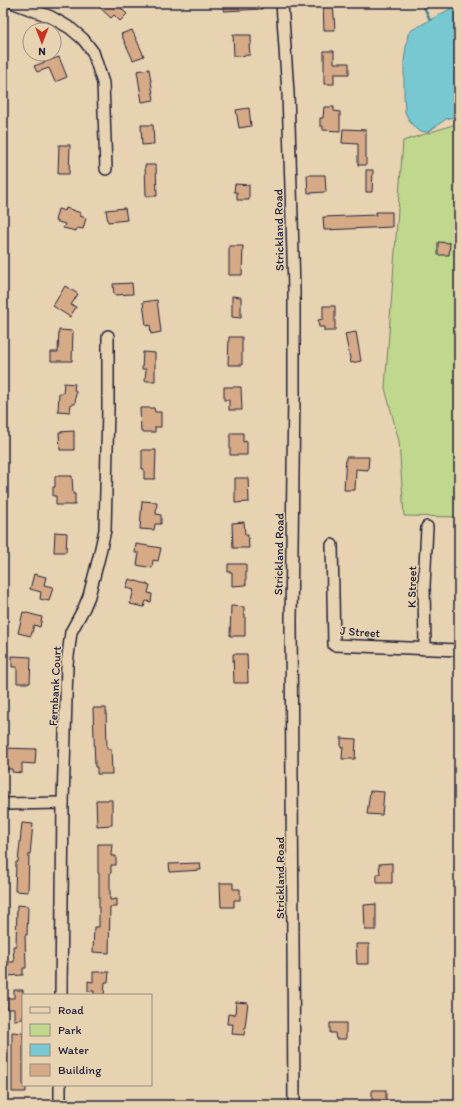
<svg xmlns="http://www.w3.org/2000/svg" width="462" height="1108" font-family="Itim,sans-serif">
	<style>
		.green { fill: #c0d88e; stroke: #717d64 }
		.water { fill: #78c8d1; stroke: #568695 }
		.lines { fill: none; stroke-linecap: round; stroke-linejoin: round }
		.stream { stroke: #568695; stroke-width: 2.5 }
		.building { fill: #d6aa87; stroke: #22223b }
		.minor-casing { stroke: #22223b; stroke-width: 14 }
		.minor { stroke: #e7d2b1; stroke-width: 11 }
		.labels { text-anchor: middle; stroke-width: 3; stroke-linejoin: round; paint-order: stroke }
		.street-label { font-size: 12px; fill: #22223b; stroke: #e7d2b1 }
	</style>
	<rect width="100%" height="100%" fill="#e7d2b1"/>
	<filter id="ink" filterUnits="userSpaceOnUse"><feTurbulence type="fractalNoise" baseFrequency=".025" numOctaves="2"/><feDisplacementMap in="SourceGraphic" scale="8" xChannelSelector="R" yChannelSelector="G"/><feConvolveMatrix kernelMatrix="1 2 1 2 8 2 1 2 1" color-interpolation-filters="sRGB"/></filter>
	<g filter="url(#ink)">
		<path class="green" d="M459,121v396l-55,-1 -5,-75 -14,-53 18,-247 50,-16z"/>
		<path class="water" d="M459,4v112l-13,3 -18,13 -10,-1 -8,-9 -5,-10 -1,-17v-34l4,-27 4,-4z"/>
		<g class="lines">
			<path class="stream" d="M422,3l8,17"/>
		</g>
		<g class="building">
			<path d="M95,3h21l11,11 -7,7 -6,-6 -3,3z"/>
			<path d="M224,3h38v6l-38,2z"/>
			<path d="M323,3h10l2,27h-11z"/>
			<path d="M132,30l12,26 -11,4 -12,-26z"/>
			<path d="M233,35h18v10h-2l1,10 -16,1z"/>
			<path d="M324,51h10v12h15v11h-15v10h-10z"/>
			<path d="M59,57l8,20 -12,5 -6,-14 -12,4 -3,-6z"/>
			<path d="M149,69l5,31 -12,2 -5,-31z"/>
			<path d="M324,107h10v4l6,1v19l-17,-1v-4h-3v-8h3z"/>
			<path d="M249,108l2,18 -12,2 -3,-18z"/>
			<path d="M141,125h12l1,19 -12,1z"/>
			<path d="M343,129l23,1v35h-8v-21l-16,-1z"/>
			<path d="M59,145h11l-1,29h-11z"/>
			<path d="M145,165h11l1,31h-11z"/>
			<path d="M366,170h7l-1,22h-6z"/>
			<path d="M307,175h18l1,17 -18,1z"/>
			<path d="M235,184l14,1v15h-12v-8h-3z"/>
			<path d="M66,208l15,5 -1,3 6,2 -3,11 -6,-1 -1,3 -13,-3 2,-4 -10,-3 3,-12 7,2z"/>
			<path d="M125,208l2,12 -19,2 -2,-12z"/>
			<path d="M376,212h16v15l-68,3 -1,-13 53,-2z"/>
			<path d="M438,242l12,1 -1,12h-11z"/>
			<path d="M229,246h14l-1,29h-13z"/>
			<path d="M132,283l1,11 -19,1 -1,-11z"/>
			<path d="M65,286l13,8 -7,11 5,2 -6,10 -17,-11z"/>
			<path d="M232,296l9,1v21l-9,-1z"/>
			<path d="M157,300l4,32 -10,2 -1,-9 -4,1 -3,-24z"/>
			<path d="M323,306h12v25h-11v-4h-5l-1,-7 5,-1z"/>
			<path d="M59,330l14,1 -1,30h-21v-9h7z"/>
			<path d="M356,332l5,29 -10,2 -6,-29z"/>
			<path d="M229,337h13v28h-14z"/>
			<path d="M143,352l12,1v28h-10l1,-12h-4z"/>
			<path d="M64,383l11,1 -1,6 2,1 -1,13h-4l-1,8 -12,-1 1,-18h4z"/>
			<path d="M224,387h17l1,23h-13v-10h-5z"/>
			<path d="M140,408h14l1,4h6v15h-6v5h-14z"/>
			<path d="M74,431v19h-14l-1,-18z"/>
			<path d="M230,433h13v9l4,-1v14h-17z"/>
			<path d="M142,450h14l-1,29h-11v-10h-2z"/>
			<path d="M346,457h23l-1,13 -12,-1 -1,21h-11z"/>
			<path d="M55,476h17l1,18h2v11h-19v-9h-3v-9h2z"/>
			<path d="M235,478h13l1,24 -14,1z"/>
			<path d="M142,501l15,1 -1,12 5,1v9h-6l-1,6 -14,-1z"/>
			<path d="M244,522l1,13h3l1,13h-16l-1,-25z"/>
			<path d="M55,532l12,1 -1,19h-12z"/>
			<path d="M136,544l25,4 -3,13 -5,-1 -1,8 -15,-3 2,-12h-4z"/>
			<path d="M228,564h18v21l-14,1v-14h-4z"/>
			<path d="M34,574l12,3 -2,8 9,2 -4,14 -9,-2 1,-7 -11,-3z"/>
			<path d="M129,579l21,6 -2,8 4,1 -1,8 -5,-1 -2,6 -14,-3 4,-14 -8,-2z"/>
			<path d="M231,606l13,1v7h1v22h-15z"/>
			<path d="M23,612l19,5 -2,10 -6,-2 -3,11 -13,-3z"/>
			<path d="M233,654h14l1,29h-14z"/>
			<path d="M12,656l19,1 -1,26h-13v-16h-5z"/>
			<path d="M93,708h13l1,41h4l1,25h-15v-7h-2z"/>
			<path d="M341,738l15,1 -1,20h-13l1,-12h-2z"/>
			<path d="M3,748l33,1 -1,15 -13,-1v10l-10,-1v-3h-9z"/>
			<path d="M370,791l14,1 -2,23 -15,-1z"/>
			<path d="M96,800h16v25l-15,1z"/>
			<path d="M22,823l11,1 -3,30h-1l-1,38 -13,-1 1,-29h2z"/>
			<path d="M98,844h14l-1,12h5v9h-5v8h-1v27l7,-1v8h-7l-1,46 -16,-1 1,-25h5v-54h-1z"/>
			<path d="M200,863l1,7 -31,2 -1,-8z"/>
			<path d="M392,863v20h-15v-9h3l-1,-10z"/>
			<path d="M220,883h13v6h7v11h-6v7h-13z"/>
			<path d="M376,904v26h-11l-1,-25z"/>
			<path d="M17,905l11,1 -1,29h-2l1,33h-3v7l-16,1v-14h7l-1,-16h3z"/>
			<path d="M356,944h13v20h-12z"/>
			<path d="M93,972h16l-1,10h-3l-1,13h-10v-4h-6v-10l5,1z"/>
			<path d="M14,990h9v29l-9,1v-11h-7l-1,-11h8z"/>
			<path d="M236,1002l12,1 -4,32 -12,-1 1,-10h-6l1,-10 7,1z"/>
			<path d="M330,1023h16v16h-10l-1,-6h-5z"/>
			<path d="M12,1032l11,1v52h3v7h-14z"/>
			<rect x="372" y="1090" width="14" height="15"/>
		</g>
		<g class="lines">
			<g class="minor-casing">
				<g id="minor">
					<path d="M14,3l37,14 19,11 13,11 10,13 10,31 3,86"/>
					<path d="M282,3l6,90 4,126 2,72v104l-3,226 3,484"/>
					<path d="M332,545l2,100 125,5"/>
					<path d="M425,649l-1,-63 3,-59"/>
					<path d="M3,804l60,-1"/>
					<path d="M61,995l2,-192 4,-139 4,-32 13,-24 5,-12 10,-39 6,-27 3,-121v-73"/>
					<path d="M60,1105v-20"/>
				</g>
			</g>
			<use href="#minor" class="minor"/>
		</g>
	</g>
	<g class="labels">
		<g class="street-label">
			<text transform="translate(279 230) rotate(-91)" y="4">Strickland Road</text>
			<text transform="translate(279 554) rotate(-89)" y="4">Strickland Road</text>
			<text transform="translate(412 587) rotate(-89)" y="4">K Street</text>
			<text transform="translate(360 632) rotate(4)" y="4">J Street</text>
			<text transform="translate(55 686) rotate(-87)" y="4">Fernbank Court</text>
			<text transform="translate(280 878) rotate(-90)" y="4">Strickland Road</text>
		</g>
	</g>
	<rect width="462" height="1108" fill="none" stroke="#e7d2b1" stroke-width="16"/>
	<rect x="8" y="8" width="446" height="1092" fill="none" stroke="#22223b" stroke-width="1.5" filter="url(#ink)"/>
	<rect x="22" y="994" width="130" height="92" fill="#e7d2b1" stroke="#988c82"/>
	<rect x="30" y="1007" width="20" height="6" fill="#e7d2b1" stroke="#988c82"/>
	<text x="58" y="1014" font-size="12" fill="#22223b">Road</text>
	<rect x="30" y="1024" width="20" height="12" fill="#c0d88e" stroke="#988c82"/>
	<text x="58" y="1034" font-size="12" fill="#22223b">Park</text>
	<rect x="30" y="1044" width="20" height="12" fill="#78c8d1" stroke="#988c82"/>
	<text x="58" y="1054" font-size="12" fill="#22223b">Water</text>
	<rect x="30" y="1064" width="20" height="12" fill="#d6aa87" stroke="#988c82"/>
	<text x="58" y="1074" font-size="12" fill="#22223b">Building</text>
	<g transform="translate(42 42) rotate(180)"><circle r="19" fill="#e7d2b1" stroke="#988c82"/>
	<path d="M0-3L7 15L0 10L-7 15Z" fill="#c8321e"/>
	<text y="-6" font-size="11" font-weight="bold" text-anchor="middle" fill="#22223b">N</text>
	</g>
</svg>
